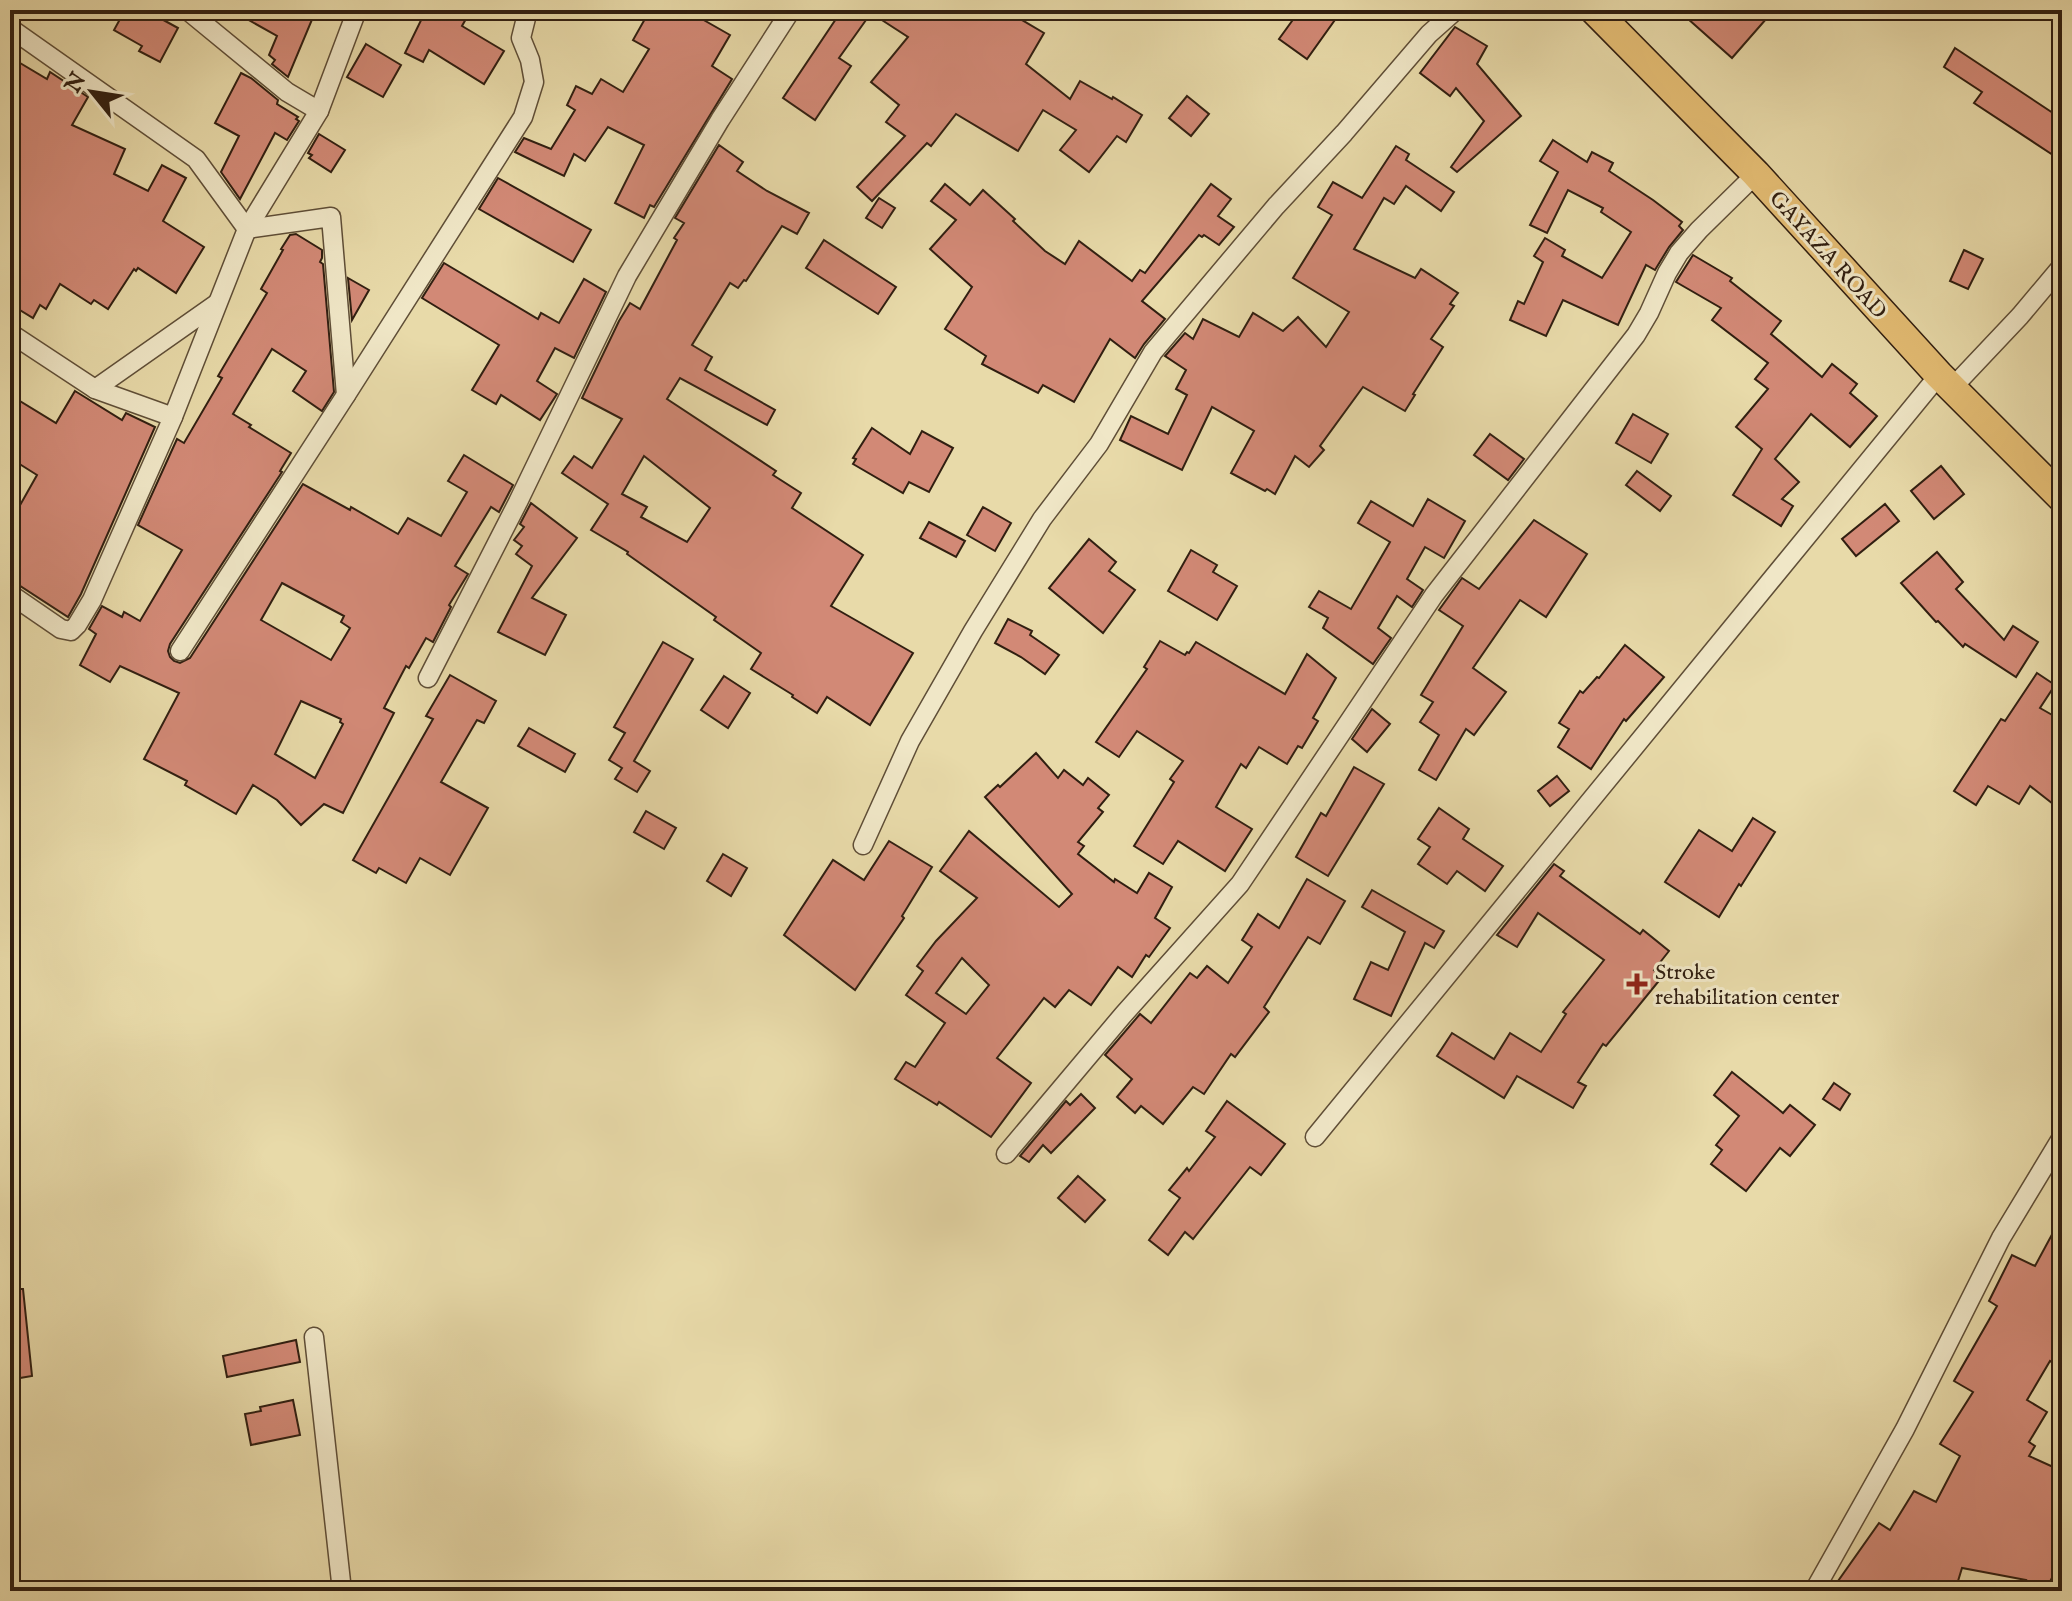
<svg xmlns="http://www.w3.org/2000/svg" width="2072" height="1601" font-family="'IM FELL English',serif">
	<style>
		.building { fill: #d28976; stroke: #311f11; stroke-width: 2; fill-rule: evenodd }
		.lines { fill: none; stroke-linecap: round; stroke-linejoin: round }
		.minor-casing { stroke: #5f4e37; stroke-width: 21 }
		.primary-casing { stroke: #311f11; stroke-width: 31 }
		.minor { stroke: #f0e7c7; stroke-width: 18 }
		.primary { stroke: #e4bd74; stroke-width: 28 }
		.poi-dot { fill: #8f2418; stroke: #f0e7c7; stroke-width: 3 }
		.labels { text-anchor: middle; stroke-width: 6; stroke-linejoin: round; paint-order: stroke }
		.street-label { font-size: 22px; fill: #311f11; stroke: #f0e7c7 }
		.poi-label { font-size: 22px; fill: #311f11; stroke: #f0e7c7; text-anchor: start }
	</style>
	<rect width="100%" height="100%" fill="#e8daa9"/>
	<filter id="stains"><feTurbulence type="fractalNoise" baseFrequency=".0025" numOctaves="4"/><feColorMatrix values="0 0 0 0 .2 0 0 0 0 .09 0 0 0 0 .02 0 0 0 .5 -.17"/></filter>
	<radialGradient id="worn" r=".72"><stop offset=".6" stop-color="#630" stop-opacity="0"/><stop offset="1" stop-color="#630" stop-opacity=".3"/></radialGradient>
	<g class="building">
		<path d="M125,10h7l12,7 3,-6 31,17 -18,34 -21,-11 3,-5 -28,-16z"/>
		<path d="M231,10h85l-28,67 -16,-13 3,-4 -6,-5 8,-19z"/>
		<path d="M426,10h45l-9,16 42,25 -20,33 -55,-34 -6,12 -18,-9z"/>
		<path d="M650,10h36l44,25 -18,31 20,13 -78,128 -4,-2 -6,13 -29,-15 29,-58 -36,-18 -23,34 -11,-7 -10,22 -49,-24 9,-14 27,11 24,-39 -8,-5 9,-19 16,8 9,-15 22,13 26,-43 -16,-9z"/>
		<path d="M842,10h163l39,23 -18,31 44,35 10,-18 32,18 1,-2 29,18 -16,27 -9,-6 -28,36 -29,-22 16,-20 -33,-20 -25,41 -62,-37 -25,32 -4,-3 -55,58 -15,-14 48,-51 -19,-14 13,-17 -28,-23 37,-45 -37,-24 -32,45 12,8 -36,54 -32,-22z"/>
		<path d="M1300,10h42l-35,49 -28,-20z"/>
		<path d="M1678,10h96l-42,48z"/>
		<path d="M1455,27l32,19 -10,18 44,52 -64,56 -6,-5 33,-46 -28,-33 -6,8 -30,-23z"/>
		<path d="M366,44l35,21 -18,32 -36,-20z"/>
		<path d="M1955,48l107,71v42l-88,-58 8,-11 -38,-25z"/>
		<path d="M10,57l37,22 3,-7 38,25 -16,28 53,24 -11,25 34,17 14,-26 24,13 -23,43 41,26 -28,46 -38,-25 -2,3 -2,-2 -26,40 -14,-9 -3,4 -31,-20 -14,25 -6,-4 -7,13 -23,-14z"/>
		<path d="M241,73l10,5 27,22 -1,4 21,13 -2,2 3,2 -12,19 -12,-7 -35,66 -19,-27 18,-36 -24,-13z"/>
		<path d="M1187,96l22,18 -18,22 -22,-18z"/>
		<path d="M319,134l26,16 -14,22 -22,-14 3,-3 -4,-2z"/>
		<path d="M1553,140l34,22 5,-10 21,11 -4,8 44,29 29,22 -3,4 4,4 -14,17 -14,23 -9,-5 -28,60 -55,-25 -17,36 -36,-16 8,-19 6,3 19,-42 -9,-6 11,-18 20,12 -3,6 40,22 29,-46 -30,-20 2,-4 -35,-18 -21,43 -17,-8 28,-53 -18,-11z"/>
		<path d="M719,145l24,17 -6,9 30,20 42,22 -12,21 -15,-8 -36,55 -2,-1 -6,8 -8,-5 -38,62 20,12 -7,13 70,40 -8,15 -87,-47 -13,21 109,72 -3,4 28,18 -9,15 71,47 -32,51 82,47 -43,72 -43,-28 -10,16 -25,-16 1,-2 -42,-26 10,-16 -47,-33 2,-3 -89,-63 1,-2 -37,-22 17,-26 -46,-31 12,-17 18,12 30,-49 -40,-21 37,-77 11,-18 10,6 37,-69 -3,-2 10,-15 -9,-5zM644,456l66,52 -23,34 -46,-25 6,-10 -25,-13z"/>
		<path d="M1396,146l13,8 -3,6 48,32 -13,19 -35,-25 -12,18 -10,-6 -30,51 61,29 6,-9 37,24 -8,11 4,2 -23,33 12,8 -30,47 2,1 -10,16 -42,-24 -43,59 4,4 -15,17 -14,-11 -20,38 -8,-5 -2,2 -34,-18 23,-42 -42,-24 -30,63 -62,-30 11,-24 37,18 19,-39 -11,-6 10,-19 -21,-14 20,-23 8,6 10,-20 36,18 14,-24 30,18 15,-14 28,30 23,-35 -56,-34 39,-63 -14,-8 15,-25 29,16z"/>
		<path d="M498,178l93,52 -18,32 -94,-53z"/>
		<path d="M945,184l25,21 13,-15 32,29 -2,2 32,30 20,13 14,-23 53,40 8,-11 5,3 66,-89 20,15 -13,17 16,11 -15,18 -15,-10 -2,2 -3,-2 -57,66 23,18 -21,25 -9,14 -25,-19 -36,63 -31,-17 -5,8 -56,-29 4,-8 -41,-27 27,-42 -42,-38 26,-29 -25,-19z"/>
		<path d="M879,198l16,10 -13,20 -16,-10z"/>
		<path d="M296,234l26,16v8l-2,4 3,2 11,128 -12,19 -29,-20 13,-20 -34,-22 -39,65 18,11 -2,2 42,26 -11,18 2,1 -112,172 -2,7 2,6 4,4 6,2 10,-5 113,-174 47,26 1,-3 47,27 10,-16 33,18 26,-44 -19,-11 16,-26 49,30 -14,27 -8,-5 -36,59 13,8 -19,31 2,2 -18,35 -7,-4 -17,30 -3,-2 -22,42 10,5 -51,100 -19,-9 -23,21 -24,-25 -24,-15 -17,29 -51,-29 2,-4 -43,-22 35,-66 -59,-27 -10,16 -30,-17 16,-31 -7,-5 13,-23 20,11 2,-5 16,9 42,-71 -44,-25 39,-86 7,4 38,-65 -4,-2 49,-83 -6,-4 22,-39 -2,-1 9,-14zM282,583l62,33 -3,6 9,6 -19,32 -70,-40zM301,701l40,18 -1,3 3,2 -28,54 -40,-24z"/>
		<path d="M824,240l72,47 -18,27 -72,-46z"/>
		<path d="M1964,250l19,9 -15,30 -18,-8z"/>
		<path d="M1693,255l39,23 -2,3 51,40 -10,13 51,43 10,-13 25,20 -7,9 27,23 -27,31 -39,-33 -36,45 24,23 -17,17 11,7 -12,20 -48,-31 29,-46 -26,-22 32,-38 -13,-10 13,-16 -56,-43 9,-12 -45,-26z"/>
		<path d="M444,263l94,56 3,-6 18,10 25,-44 22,13 -32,66 -19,-10 -18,33 20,13 -17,26 -39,-25 -5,9 -24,-14 27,-45 -77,-47z"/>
		<path d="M348,278l21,12 -17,30z"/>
		<path d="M75,391l47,29 4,-7 29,14 -74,167 -13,23 -51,-33 -7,-2v-59l27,-48 -27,-17v-63l46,28z"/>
		<path d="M1633,414l35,20 -17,29 -35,-20z"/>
		<path d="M872,428l38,26 12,-23 31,17 -24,44 -20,-10 -6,11 -50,-29 3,-5 -3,-1z"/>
		<path d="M1490,434l34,25 -16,21 -34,-25z"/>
		<path d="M1941,466l23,28 -30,25 -23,-28z"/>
		<path d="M1637,471l34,25 -11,15 -34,-26z"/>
		<path d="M1428,499l37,22 -21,37 -19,-11 -18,32 16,11 -11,17 -15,-11 -19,32 13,10 -18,26 -50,-36 5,-10 -19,-11 10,-16 32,18 39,-67 -32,-19 13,-22 42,25z"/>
		<path d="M531,503l46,35 -45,60 34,17 -21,40 -47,-23 34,-66 -16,-12 6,-8 -8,-6 10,-13 -4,-3z"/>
		<path d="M1885,504l14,17 -43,35 -14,-17z"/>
		<path d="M983,507l28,16 -16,28 -28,-16z"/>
		<path d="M1534,520l53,34 -41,63 -26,-17 -47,68 33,24 -32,43 -8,-6 -30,51 -17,-10 20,-35 -19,-13 13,-20 -12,-7 42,-69 -24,-16 23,-32 17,11z"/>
		<path d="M929,522l36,19 -9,16 -36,-19z"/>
		<path d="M1089,539l27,23 -7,9 26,19 -32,43 -54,-45z"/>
		<path d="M1191,550l26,15 -4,7 24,14 -20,34 -49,-29z"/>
		<path d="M1937,552l26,30 -7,7 48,51 9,-14 25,16 -22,35 -51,-33 -2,3 -25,-26 -2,1 -35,-39z"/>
		<path d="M1008,619l24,12 -2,4 29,20 -14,19 -24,-17 -26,-14z"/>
		<path d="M1160,641l25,14 2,-3 2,1 7,-11 89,52 22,-40 29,24 -23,40 5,3 -16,27 -4,-2 -11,18 -28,-17 -13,21 -5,-4 -25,43 36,22 -27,42 -47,-30 -15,23 -29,-18 40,-64 -4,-3 13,-18 -46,-30 -18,26 -23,-15 51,-73 -3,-2z"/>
		<path d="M663,642l30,17 -59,102 16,10 -13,21 -22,-13 7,-11 -13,-8 16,-27 -11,-6z"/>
		<path d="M1625,645l39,32 -38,44 -2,-2 -33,50 -33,-22 11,-18 -10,-6 21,-32 3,2 14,-16 2,1z"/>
		<path d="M2037,673l18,12 -15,23 21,12 -7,12 8,5v74l-32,-25 -11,18 -31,-18 -12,19 -22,-14 47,-72 4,2z"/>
		<path d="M450,675l46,26 -12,22 -7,-3 -36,62 47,26 -38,67 -30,-17 -14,25 -27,-15 -3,5 -23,-13 80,-141 -7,-3z"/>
		<path d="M724,676l26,17 -22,35 -27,-18z"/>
		<path d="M1372,709l18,15 -23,28 -15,-13z"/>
		<path d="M529,728l46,26 -10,18 -47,-26z"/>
		<path d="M1036,753l22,25 6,-8 19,15 5,-7 21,17 -11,13 5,4 -25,30 6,4 -6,8 36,28 1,-3 22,14 12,-20 23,14 -17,31 15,10 -21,29 -3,-2 -14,22 -14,-10 -27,38 -22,-15 -14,17 -11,-9 -47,60 34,25 -40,54 -52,-35 -2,3 -42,-26 11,-17 9,5 30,-44 -39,-28 17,-24 -6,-5 19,-25 41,-43 -37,-27 29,-40 90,76 13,-13 -87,-97 13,-12 2,2zM962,958l27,27 -23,29 -30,-21z"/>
		<path d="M1354,767l30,17 -56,92 -32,-19 25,-44 5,3z"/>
		<path d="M1557,776l12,15 -19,15 -12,-15z"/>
		<path d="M1439,808l30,21 -6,10 40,27 -18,25 -28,-20 -10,13 -29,-20 12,-17 -12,-8z"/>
		<path d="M646,811l30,17 -12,21 -30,-17z"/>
		<path d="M1753,818l22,14 -34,54 -2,-2 -20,33 -54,-35 34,-52 33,21z"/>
		<path d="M889,841l43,26 -30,49 2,2 -49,72 -71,-55 49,-75 31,20z"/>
		<path d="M723,854l24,14 -16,28 -24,-15z"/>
		<path d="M1554,864l10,7 -4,5 80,58 3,-4 26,21 -15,19 8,7 -56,69 -3,-2 -25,38 8,4 -13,22 -56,-32 -13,22 -67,-42 15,-23 42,26 16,-26 31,19 25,-38 -3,-2 41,-52 -66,-47 -21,34 -20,-12z"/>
		<path d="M1307,879l38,22 -25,43 -12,-7 -44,70 5,5 -34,45 -4,-3 -27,40 -11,-7 -30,37 -22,-18 -6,7 -18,-16 15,-18 -27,-24 35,-41 11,9 39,-50 7,5 10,-12 21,17 24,-36 -10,-7 16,-26 21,14z"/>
		<path d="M1372,890l72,41 -10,17 -9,-5 -34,73 -37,-17 17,-37 17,8 17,-38 -43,-25z"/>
		<path d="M1732,1072l51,41 7,-8 25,20 -25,31 -10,-8 -34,43 -35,-27 11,-14 -6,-5 23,-29 -25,-21z"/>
		<path d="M1834,1083l16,11 -10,16 -17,-11z"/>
		<path d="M1081,1094l14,14 -44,45 -8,-8 -14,17 -9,-6 46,-55 4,4z"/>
		<path d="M1227,1101l58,43 -24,31 -11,-8 -57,72 -8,-7 -17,23 -19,-15 31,-42 -11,-8 18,-22 2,3 26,-34 -9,-6z"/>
		<path d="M1078,1176l27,24 -20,22 -27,-24z"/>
		<path d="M2062,1216v139l-6,10 -6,-4 -23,39 20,12 -18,30 6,4 -6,10 33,15v88l-17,32h-24l5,-11 -64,-12 -7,23h-124l48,-68 11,7 24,-39 22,11 24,-46 -20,-12 33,-52 -19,-11 43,-75 -8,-5 23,-46 23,11z"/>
		<path d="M10,1289h13l9,87 -18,3 -4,-32z"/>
		<path d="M296,1340l4,22 -73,15 -4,-21z"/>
		<path d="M293,1400l7,35 -49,10 -6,-31 16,-3 -1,-4z"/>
	</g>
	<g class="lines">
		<g class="minor-casing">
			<g id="minor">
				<path d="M187,10l100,82 32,19"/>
				<path d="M10,28l186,131 51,70 84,-12 15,178"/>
				<path d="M10,333l85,56 78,28"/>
				<path d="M1952,388l68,-72 42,-50"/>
				<path d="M95,389l121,-85"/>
				<path d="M10,594l51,35 10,2 6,-6 15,-25 81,-183 74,-188 72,-118 38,-101"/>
				<path d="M180,651l166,-256 177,-278 11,-35 -4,-22 -9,-22 7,-28"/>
				<path d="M428,678l90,-176 109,-226 93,-156 71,-110"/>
				<path d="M863,845l47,-104 63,-110 69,-112 57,-75 54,-92 123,-146 68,-73 85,-99 27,-24"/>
				<path d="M1315,1137l624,-762"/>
				<path d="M1006,1154l117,-139 117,-131 194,-289 202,-260 13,-22 18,-40 12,-20 20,-23 57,-56"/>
				<path d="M314,1337l28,254"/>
				<path d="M1814,1591l91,-162 96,-191 61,-101"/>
			</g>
		</g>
		<g class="primary-casing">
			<path id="primary" d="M1594,10l162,164 183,201 123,123"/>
		</g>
		<use href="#minor" class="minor"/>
		<use href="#primary" class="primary"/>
	</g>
	<path class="poi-dot" d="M1633 972h8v8h8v8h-8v8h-8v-8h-8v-8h8z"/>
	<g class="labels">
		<g class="street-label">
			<text transform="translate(1829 254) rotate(48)" y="8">GAYAZA ROAD</text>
		</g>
		<g class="poi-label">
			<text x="1655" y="979">Stroke<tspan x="1655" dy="25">rehabilitation center</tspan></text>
		</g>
	</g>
	<rect width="2072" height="1601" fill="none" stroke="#e8daa9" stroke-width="40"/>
	<rect x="12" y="12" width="2048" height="1577" fill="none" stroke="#311f11" stroke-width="4"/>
	<rect x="20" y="20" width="2032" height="1561" fill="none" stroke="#311f11" stroke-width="2"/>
	<g transform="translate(92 92) rotate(300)" stroke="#f0e7c7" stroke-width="6" paint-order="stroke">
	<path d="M0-6L14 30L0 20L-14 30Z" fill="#311f11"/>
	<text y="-12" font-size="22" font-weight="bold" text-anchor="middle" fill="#311f11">N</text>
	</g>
	<rect width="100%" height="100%" filter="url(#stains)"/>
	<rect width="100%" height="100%" fill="url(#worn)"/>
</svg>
